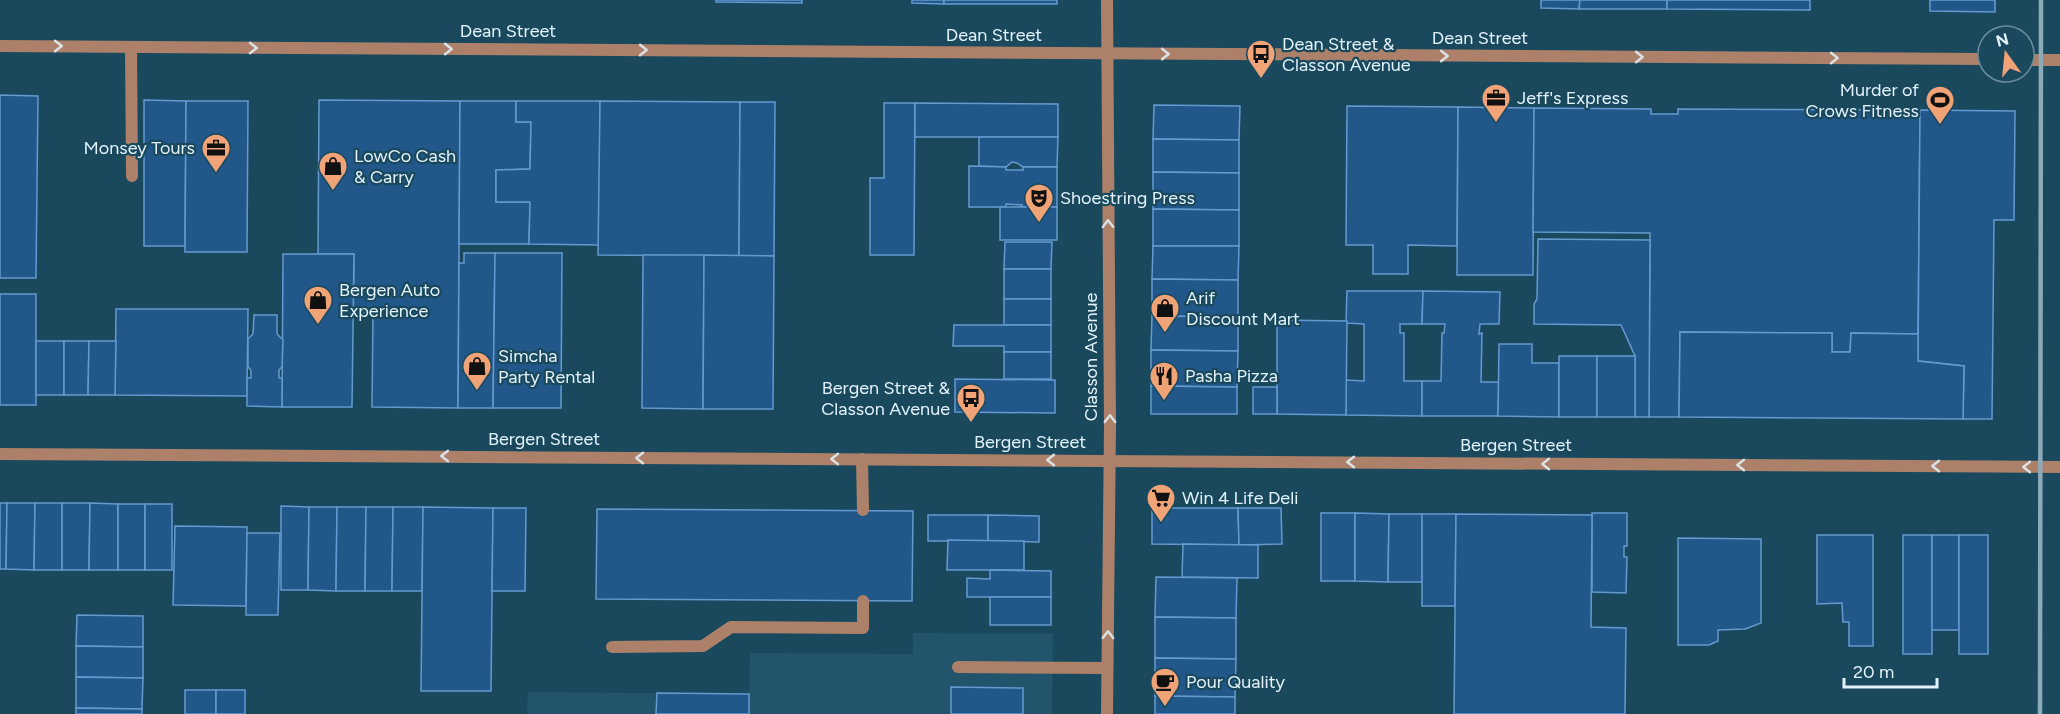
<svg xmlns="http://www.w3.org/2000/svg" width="2060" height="714" font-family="Figtree,sans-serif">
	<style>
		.built { fill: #22556c }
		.building { fill: #22578a; stroke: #649ad1; stroke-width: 1.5 }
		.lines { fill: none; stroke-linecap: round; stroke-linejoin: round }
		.service { stroke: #ad8169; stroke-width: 12 }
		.minor { stroke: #ad8169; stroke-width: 12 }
		.tertiary { stroke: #ad8169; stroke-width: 12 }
		.rail { stroke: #8daab8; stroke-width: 4.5 }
		.oneway { stroke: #dbe2e6 }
		.labels { text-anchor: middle; stroke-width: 4.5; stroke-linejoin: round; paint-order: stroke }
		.street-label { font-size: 18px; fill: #e3f3fc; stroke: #1a495d }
		.poi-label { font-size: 18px; fill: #e3f3fc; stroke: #1a495d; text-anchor: start }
	</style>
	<rect width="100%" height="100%" fill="#1a495d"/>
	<path class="built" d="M913,633l140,1 -1,80h-525l1,-22 221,2 1,-41 163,1z"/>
	<g class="building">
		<path d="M716,0h86v3l-86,-1z"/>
		<path d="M912,0h32v4l-32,-1z"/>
		<rect x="944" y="0" width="113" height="4"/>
		<path d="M1541,0h39l-1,9 -38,-1z"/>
		<path d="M1580,0h87v9h-88z"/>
		<path d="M1667,0h143v10l-143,-1z"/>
		<path d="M1930,0h65v12l-65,-1z"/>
		<path d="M0,95l38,1 -2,182h-36z"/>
		<path d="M144,100l42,1 -1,145h-41z"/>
		<path d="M319,100l141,1 -2,307 -86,-1 1,-94h-20l1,-59h-36z"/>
		<path d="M186,101h62l-1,151h-62z"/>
		<path d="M460,101h56v21h15l-1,47 -34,1v32h34l-1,42h-70z"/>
		<path d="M516,101h84l-1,144 -70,-1 1,-42h-34v-32l34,-1 1,-47h-15z"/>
		<path d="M600,101l140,1 -1,154 -141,-1z"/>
		<path d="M740,102h35l-1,154h-35z"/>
		<path d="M884,103h31l-1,152h-44v-77h14z"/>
		<path d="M915,103l143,1v33h-143z"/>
		<path d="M1154,105l86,1 -1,34 -86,-1z"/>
		<path d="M1347,106l111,1 -1,139 -49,-1v29h-35v-29h-27z"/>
		<path d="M1458,107l76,1 -1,167h-76z"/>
		<path d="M1534,108l117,1v5h27v-5l242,1 -2,224 -67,-1 -1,19h-18v-19l-152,-1 -1,85h-30l1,-184 -117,-1z"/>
		<path d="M1920,110l95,1 -1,109h-20l-2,199h-29l1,-53 -46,-5z"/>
		<path d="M979,137h79l-1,30h-34l-6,-4 -5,-1 -6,5 -27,-1z"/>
		<path d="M1153,139l86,1v33l-86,-1z"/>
		<path d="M969,166l37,1v3h17v-3h34v40h-35v-2l-16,-1v3h-37z"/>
		<path d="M1153,172l86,1v37l-86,-1z"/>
		<rect x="1000" y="207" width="57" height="33"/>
		<path d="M1153,209l86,1v36h-86z"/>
		<path d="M1538,239l112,1 -1,177h-14v-61l-14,-31 -87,-1v-20l3,-5z"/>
		<path d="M1005,242h47l-1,27h-47z"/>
		<path d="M1153,246h86l-1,34 -86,-1z"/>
		<path d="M464,253h31l-2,155h-35l1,-145h5z"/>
		<path d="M495,253h67l-1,155h-68z"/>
		<path d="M283,254h71l-2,153h-70z"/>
		<path d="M643,255h61l-1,154 -61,-1z"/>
		<path d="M704,255l70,1 -1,153h-70z"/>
		<rect x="1004" y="269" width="47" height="30"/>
		<path d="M1152,279l86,1v37l-86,-1z"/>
		<path d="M1347,291h76l-1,33h-22v9h4v48h18v35l-76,-1v-35l18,1v-57l-18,-1z"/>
		<path d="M1423,291l77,1 -1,32h-19l-1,10 3,-1 -1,49h18l-1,34h-76v-35h19l1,-48h2l1,-9h-23z"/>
		<rect x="0" y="294" width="36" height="111"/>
		<rect x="1004" y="299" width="47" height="26"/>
		<path d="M116,309h132l-1,87 -132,-1z"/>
		<path d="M254,315h23v19l6,6 -1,27 -3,3v8h3v29l-35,-1v-28h4v-8l-3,-3v-28l5,-5z"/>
		<path d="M1152,316l86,1v34l-87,-1z"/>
		<path d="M1277,320l70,1 -1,94 -69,-1z"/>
		<path d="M954,325h97v27h-47v-6h-51z"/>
		<path d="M1680,332l152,1v19h18l1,-19 67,1v27l46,5 -1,53 -284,-2z"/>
		<rect x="36" y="341" width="28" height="54"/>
		<path d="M64,341h25l-1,54h-24z"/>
		<path d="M89,341h27l-1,54h-27z"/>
		<path d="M1499,344h33v19h27v54l-61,-1z"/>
		<path d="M1151,350l87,1 -1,36 -86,-1z"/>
		<rect x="1004" y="352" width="47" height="27"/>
		<rect x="1559" y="356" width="38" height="61"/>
		<rect x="1597" y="356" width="38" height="61"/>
		<path d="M955,379l100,1v33l-100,-1z"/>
		<path d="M1151,386l86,1v27h-86z"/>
		<rect x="1253" y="387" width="24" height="27"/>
		<path d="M0,503h7l-1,66h-6z"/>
		<path d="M7,503h28l-1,67 -28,-1z"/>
		<path d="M35,503h27v67h-28z"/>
		<path d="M62,503h28l-1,67h-27z"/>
		<path d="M90,503l28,1v66h-29z"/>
		<rect x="118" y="504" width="27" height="66"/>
		<rect x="145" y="504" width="27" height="66"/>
		<path d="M281,506l28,1 -1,83h-27z"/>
		<path d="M309,507h28l-1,84 -28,-1z"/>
		<path d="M337,507h29l-1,84h-29z"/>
		<path d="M366,507h27l-1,84h-27z"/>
		<path d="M393,507h30l-1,84h-30z"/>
		<path d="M423,507l70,1 -2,183h-70z"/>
		<path d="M493,508h33l-1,83h-33z"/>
		<path d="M1152,508h86l1,37 -87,-1z"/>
		<path d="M1238,508h43l1,36 -43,1z"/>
		<path d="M597,509l316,2 -1,90 -316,-2z"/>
		<rect x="1321" y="513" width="34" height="68"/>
		<path d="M1355,513l34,1 -1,68 -33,-1z"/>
		<path d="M1592,513h35v33h-3v11h3l-1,36 -34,-1z"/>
		<path d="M1389,514h33v68h-34z"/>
		<path d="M1422,514h34l-1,92h-33z"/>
		<path d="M1456,514l136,1 -1,112 35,1 -1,86h-171z"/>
		<rect x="928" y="515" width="60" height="26"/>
		<path d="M988,515l51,1v26l-51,-1z"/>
		<path d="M175,526l72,1 -1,79 -73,-1z"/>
		<path d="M247,533h33l-2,82h-32z"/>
		<path d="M1817,535h56v111h-24v-24h-6l-1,-19 -25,1z"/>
		<rect x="1903" y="535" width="29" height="119"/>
		<rect x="1932" y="535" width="27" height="95"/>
		<rect x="1959" y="535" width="29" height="119"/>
		<path d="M1678,538l83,1v84l-16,6 -27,1v11l-9,4h-31z"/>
		<path d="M948,540l76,1v29h-77z"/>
		<path d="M1183,544l75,1v33l-76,-1z"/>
		<path d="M990,570l61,1v26h-84v-19l23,1z"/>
		<path d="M1156,577l81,1 -1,40 -81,-1z"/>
		<rect x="990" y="597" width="61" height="28"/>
		<path d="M77,615l66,1v31l-67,-1z"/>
		<path d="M1155,617l81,1v41l-81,-1z"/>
		<path d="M76,646l67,1v31l-67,-1z"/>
		<path d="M1155,658l81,1 -1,38 -80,-1z"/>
		<path d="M76,677l67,1 -1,31 -66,-1z"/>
		<path d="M951,687l72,1v26h-72z"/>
		<rect x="185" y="690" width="31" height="24"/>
		<rect x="216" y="690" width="29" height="24"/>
		<path d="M657,693l92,1v20h-93z"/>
		<path d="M1155,696l80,1v17h-80z"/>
		<path d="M76,708l66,1v5h-66z"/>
	</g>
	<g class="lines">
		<g class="service">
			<path d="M131,47l1,129"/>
			<path d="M862,459l1,51"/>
			<path d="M612,647l91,-1 28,-19 132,1v-27"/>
			<path d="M958,667l149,1"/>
		</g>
		<g class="minor">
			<path d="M0,46l1988,13"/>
			<path d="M2024,60h36"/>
			<path d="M0,454l2060,13"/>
		</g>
		<path class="tertiary" d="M1107,714l3,-289 -3,-425"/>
		<path class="rail" d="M2040,714l1,-714"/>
	</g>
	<defs><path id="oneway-chevron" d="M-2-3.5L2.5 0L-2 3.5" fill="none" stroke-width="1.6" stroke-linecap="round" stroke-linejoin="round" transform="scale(1.5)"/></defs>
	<g class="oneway">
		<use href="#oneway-chevron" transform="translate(58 46)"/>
		<use href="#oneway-chevron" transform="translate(253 48)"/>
		<use href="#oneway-chevron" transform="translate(448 49)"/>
		<use href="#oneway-chevron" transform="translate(643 50)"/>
		<use href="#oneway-chevron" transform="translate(1165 54)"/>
		<use href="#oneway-chevron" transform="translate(1444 56)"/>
		<use href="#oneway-chevron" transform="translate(1639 57)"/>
		<use href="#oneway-chevron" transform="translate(1834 58)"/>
		<use href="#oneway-chevron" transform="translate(1108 224) rotate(-91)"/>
		<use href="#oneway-chevron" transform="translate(1110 419) rotate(-90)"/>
		<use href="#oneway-chevron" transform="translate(445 456) rotate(-180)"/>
		<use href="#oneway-chevron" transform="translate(640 458) rotate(-180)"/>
		<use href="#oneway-chevron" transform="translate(835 459) rotate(-180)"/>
		<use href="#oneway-chevron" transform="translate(1051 460) rotate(-180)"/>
		<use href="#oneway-chevron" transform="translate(1351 462) rotate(-180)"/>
		<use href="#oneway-chevron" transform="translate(1546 464) rotate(-180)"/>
		<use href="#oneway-chevron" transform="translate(1741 465) rotate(-180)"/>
		<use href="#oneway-chevron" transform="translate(1936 466) rotate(-180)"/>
		<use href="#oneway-chevron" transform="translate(2027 467) rotate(-180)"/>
		<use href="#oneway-chevron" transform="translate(1108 635) rotate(-89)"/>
	</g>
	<defs>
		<g id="bus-pin" transform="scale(1.5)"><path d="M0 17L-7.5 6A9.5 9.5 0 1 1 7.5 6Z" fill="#efa377" stroke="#1a495d"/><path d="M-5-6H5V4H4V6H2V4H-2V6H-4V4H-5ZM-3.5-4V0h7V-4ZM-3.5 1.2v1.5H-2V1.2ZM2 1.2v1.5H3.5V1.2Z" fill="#111"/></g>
		<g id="office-pin" transform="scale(1.5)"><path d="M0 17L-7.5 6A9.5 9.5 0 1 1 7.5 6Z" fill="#efa377" stroke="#1a495d"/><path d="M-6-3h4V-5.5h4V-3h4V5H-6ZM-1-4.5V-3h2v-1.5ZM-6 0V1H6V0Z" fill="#111"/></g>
		<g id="stadium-pin" transform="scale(1.5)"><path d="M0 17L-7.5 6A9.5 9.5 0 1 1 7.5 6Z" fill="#efa377" stroke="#1a495d"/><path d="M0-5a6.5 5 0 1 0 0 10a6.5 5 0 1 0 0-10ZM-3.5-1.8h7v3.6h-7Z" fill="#111"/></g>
		<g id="shop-pin" transform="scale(1.5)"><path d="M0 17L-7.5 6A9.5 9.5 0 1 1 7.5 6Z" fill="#efa377" stroke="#1a495d"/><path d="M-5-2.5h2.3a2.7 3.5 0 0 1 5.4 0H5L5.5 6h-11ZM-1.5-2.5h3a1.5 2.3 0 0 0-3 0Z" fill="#111"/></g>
		<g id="theatre-pin" transform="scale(1.5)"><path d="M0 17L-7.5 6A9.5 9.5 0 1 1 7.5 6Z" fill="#efa377" stroke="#1a495d"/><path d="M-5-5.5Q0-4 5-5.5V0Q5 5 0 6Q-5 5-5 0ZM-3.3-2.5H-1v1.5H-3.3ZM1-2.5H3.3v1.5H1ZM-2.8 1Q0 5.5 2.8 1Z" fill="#111"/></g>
		<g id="restaurant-pin" transform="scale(1.5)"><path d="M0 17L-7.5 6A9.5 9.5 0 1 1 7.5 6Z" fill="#efa377" stroke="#1a495d"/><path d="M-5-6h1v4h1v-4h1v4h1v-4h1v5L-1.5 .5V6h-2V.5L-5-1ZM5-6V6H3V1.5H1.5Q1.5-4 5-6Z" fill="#111"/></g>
		<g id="supermarket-pin" transform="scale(1.5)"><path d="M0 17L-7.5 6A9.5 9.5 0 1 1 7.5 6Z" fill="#efa377" stroke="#1a495d"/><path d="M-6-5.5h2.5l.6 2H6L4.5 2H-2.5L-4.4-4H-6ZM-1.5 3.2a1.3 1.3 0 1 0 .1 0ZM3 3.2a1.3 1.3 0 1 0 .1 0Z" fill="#111"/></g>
		<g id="cafe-pin" transform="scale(1.5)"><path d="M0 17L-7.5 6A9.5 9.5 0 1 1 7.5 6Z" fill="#efa377" stroke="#1a495d"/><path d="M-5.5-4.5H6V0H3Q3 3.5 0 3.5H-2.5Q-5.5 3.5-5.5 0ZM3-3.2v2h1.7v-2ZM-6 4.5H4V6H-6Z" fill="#111"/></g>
	</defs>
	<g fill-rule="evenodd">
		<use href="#bus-pin" x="1261" y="54"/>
		<use href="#office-pin" x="1496" y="98"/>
		<use href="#stadium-pin" x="1940" y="100"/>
		<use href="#office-pin" x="216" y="148"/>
		<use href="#shop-pin" x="333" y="166"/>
		<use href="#theatre-pin" x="1039" y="198"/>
		<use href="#shop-pin" x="318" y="300"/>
		<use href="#shop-pin" x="1165" y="308"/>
		<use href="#shop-pin" x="477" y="366"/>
		<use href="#restaurant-pin" x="1164" y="376"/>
		<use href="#bus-pin" x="971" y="398"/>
		<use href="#supermarket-pin" x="1161" y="498"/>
		<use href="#cafe-pin" x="1165" y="682"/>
	</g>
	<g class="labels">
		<g class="street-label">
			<text x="508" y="37">Dean Street</text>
			<text x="994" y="41">Dean Street</text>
			<text x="1480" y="44">Dean Street</text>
			<text transform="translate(1091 357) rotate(-90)" y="6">Classon Avenue</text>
			<text x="544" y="445">Bergen Street</text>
			<text x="1030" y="448">Bergen Street</text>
			<text x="1516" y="451">Bergen Street</text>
		</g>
		<g class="poi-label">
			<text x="1282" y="50">Dean Street &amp;<tspan x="1282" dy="21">Classon Avenue</tspan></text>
			<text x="1919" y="96" text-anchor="end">Murder of<tspan x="1919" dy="21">Crows Fitness</tspan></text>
			<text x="1517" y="104">Jeff's Express</text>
			<text x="195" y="154" text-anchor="end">Monsey Tours</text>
			<text x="354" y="162">LowCo Cash<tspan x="354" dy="21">&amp; Carry</tspan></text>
			<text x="1060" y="204">Shoestring Press</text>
			<text x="339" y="296">Bergen Auto<tspan x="339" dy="21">Experience</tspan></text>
			<text x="1186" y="304">Arif<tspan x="1186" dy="21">Discount Mart</tspan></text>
			<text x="498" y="362">Simcha<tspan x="498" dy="21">Party Rental</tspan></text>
			<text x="1185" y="382">Pasha Pizza</text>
			<text x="950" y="394" text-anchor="end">Bergen Street &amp;<tspan x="950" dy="21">Classon Avenue</tspan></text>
			<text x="1182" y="504">Win 4 Life Deli</text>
			<text x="1186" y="688">Pour Quality</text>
		</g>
	</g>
	<g transform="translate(2006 54) rotate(345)"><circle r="28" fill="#1a495d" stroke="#6a8d9d" stroke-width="1.5"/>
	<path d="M0-4.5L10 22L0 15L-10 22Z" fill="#efa377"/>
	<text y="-9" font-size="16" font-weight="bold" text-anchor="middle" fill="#e3f3fc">N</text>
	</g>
	<path d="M1844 678v9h93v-9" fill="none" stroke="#e3f3fc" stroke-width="3"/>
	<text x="1853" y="678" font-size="18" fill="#e3f3fc" stroke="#1a495d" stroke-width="4.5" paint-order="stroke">20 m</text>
</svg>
